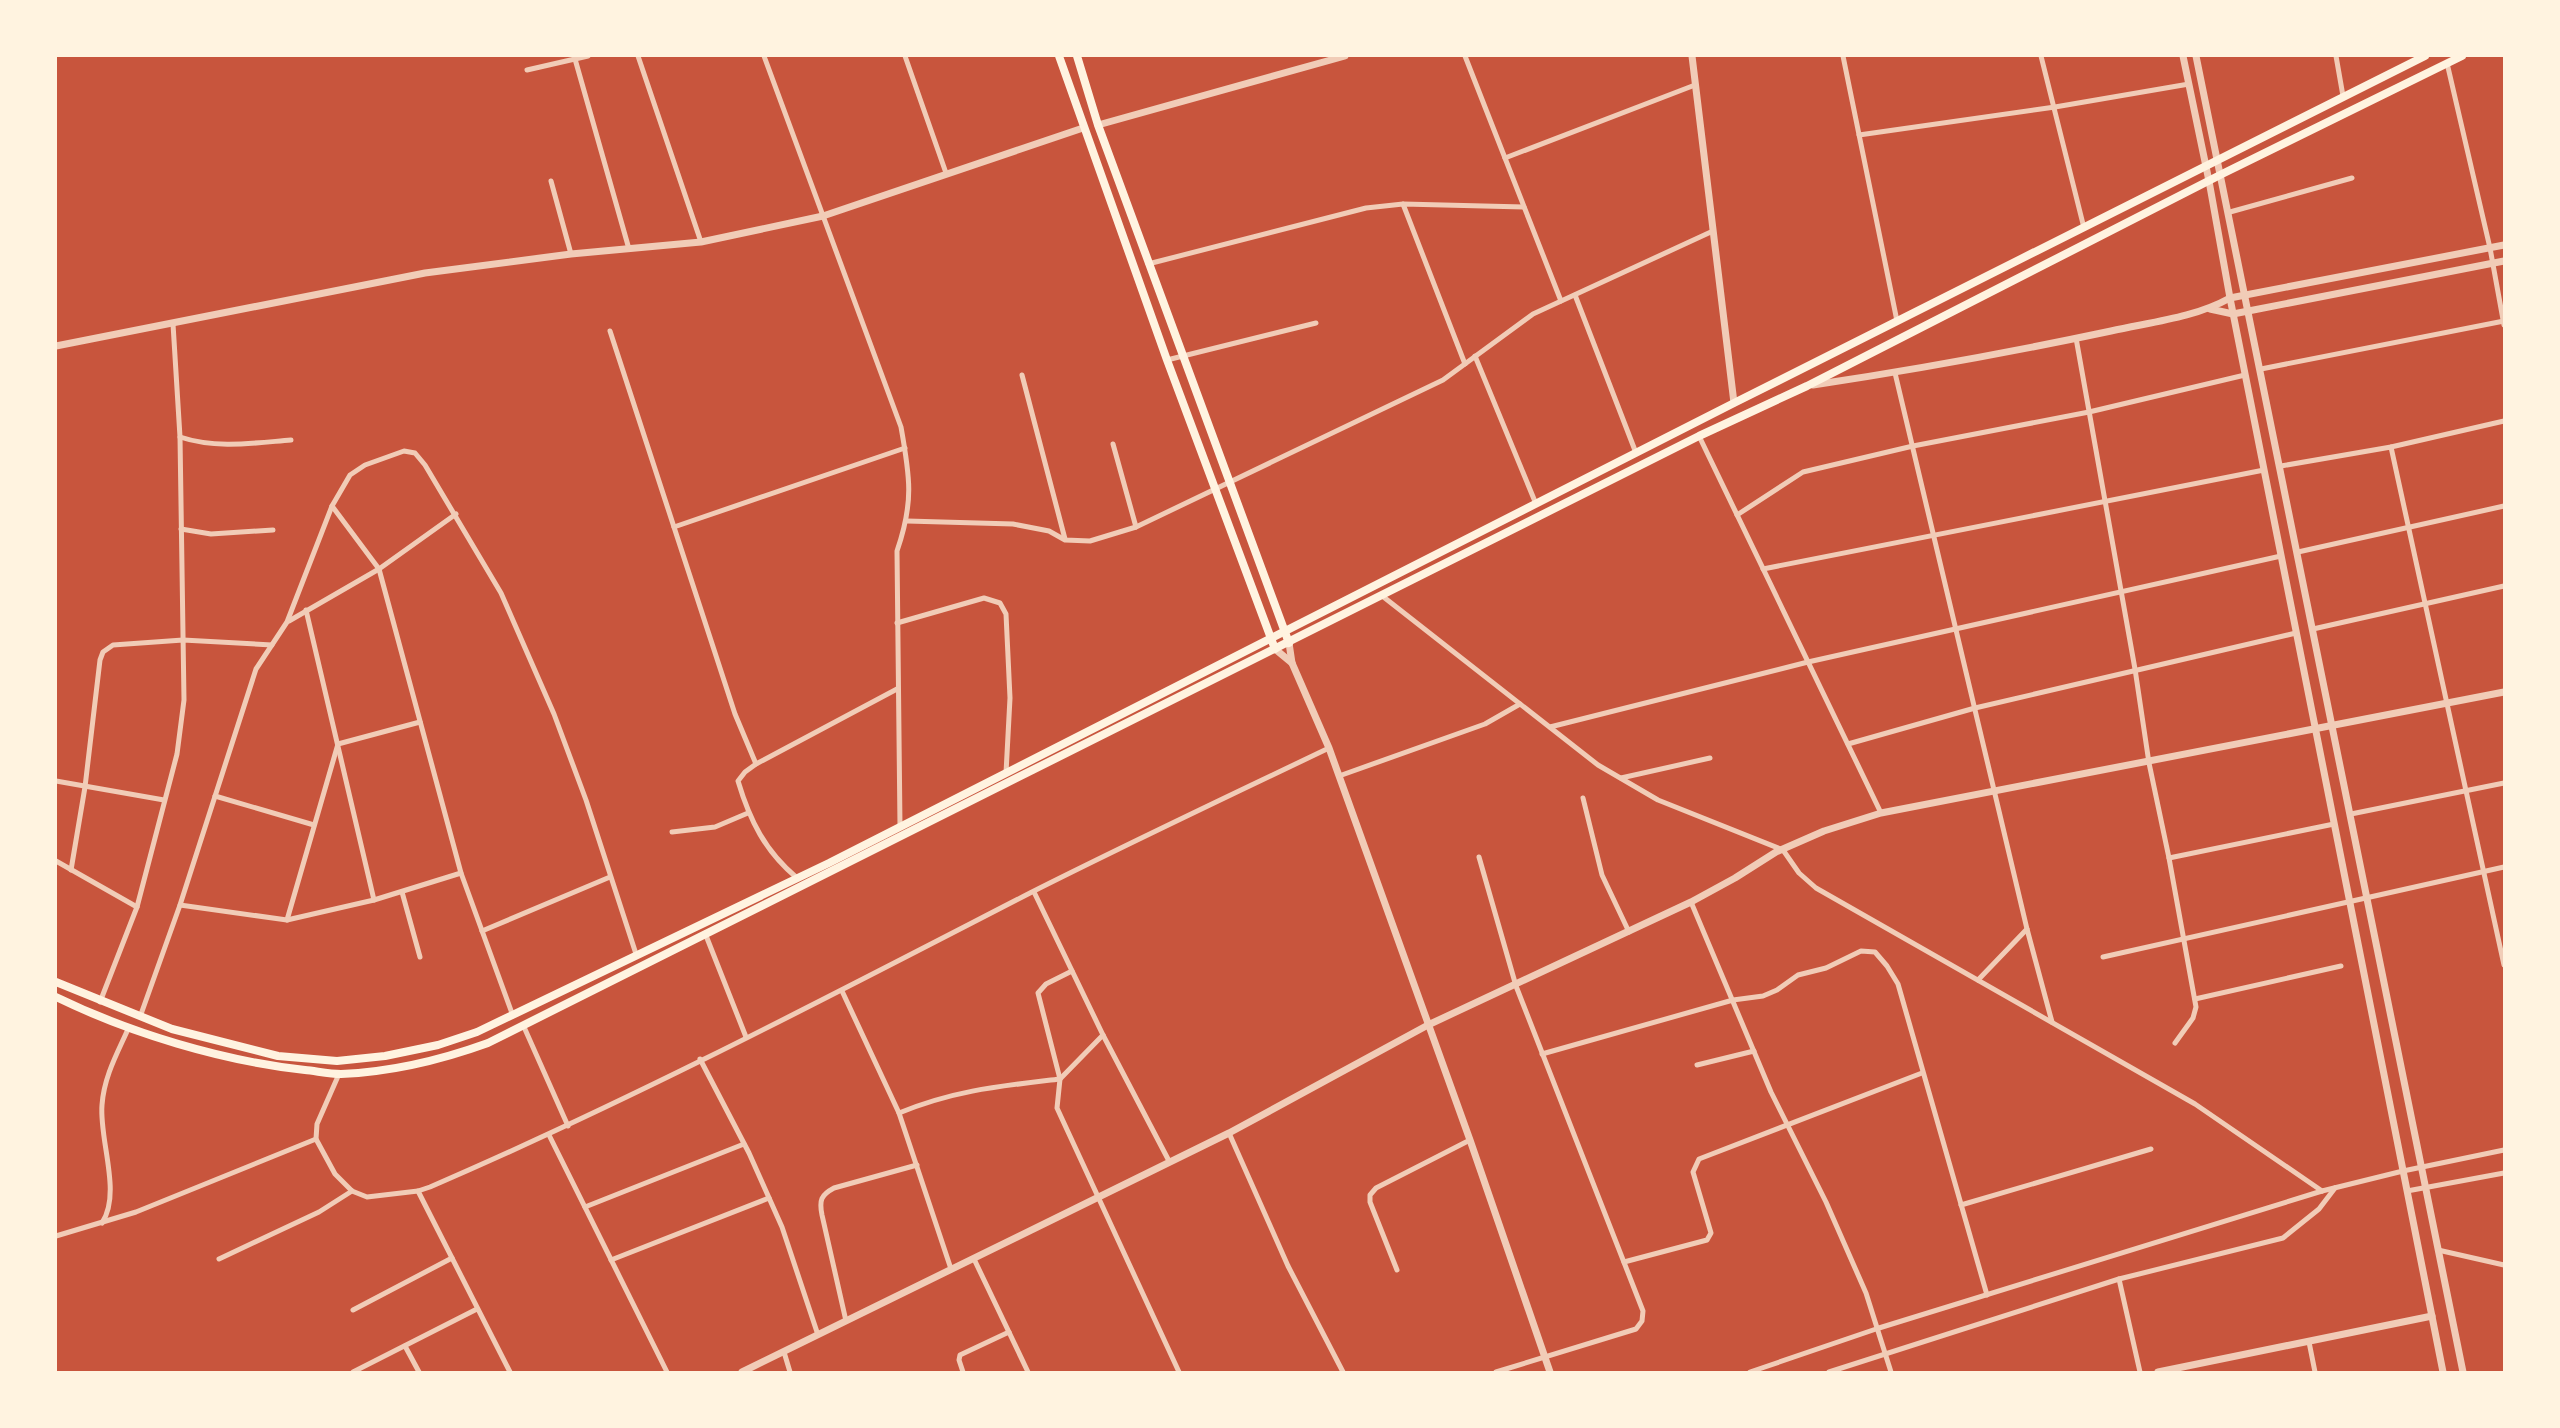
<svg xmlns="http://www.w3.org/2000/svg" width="2560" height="1428" font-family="Raleway,sans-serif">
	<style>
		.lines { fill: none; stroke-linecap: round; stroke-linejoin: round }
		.minor { stroke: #f1ccb7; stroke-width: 5 }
		.tertiary { stroke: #f1ccb7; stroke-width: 7 }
		.secondary { stroke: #fff3e0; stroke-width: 8 }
		.primary { stroke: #fff3e0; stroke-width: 8 }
	</style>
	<rect width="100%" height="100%" fill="#c8553d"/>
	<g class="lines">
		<g class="minor">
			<path d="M638,56l63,186"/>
			<path d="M764,56l137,371c9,50 13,75 -4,124l3,276"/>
			<path d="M905,56l41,117"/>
			<path d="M1465,56l96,245"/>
			<path d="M1843,56l54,265"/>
			<path d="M2041,56l43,172"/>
			<path d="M2336,56l7,40"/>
			<path d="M575,59l54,190"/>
			<path d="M2447,63l43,185 14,77"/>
			<path d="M527,70l61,-14"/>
			<path d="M1859,135l196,-28 134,-23"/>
			<path d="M1505,158l190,-73"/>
			<path d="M551,181l20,73"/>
			<path d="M1403,204l62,160"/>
			<path d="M2230,212l122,-34"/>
			<path d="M1148,264l218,-56 37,-4 121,3"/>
			<path d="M1575,295l61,158"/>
			<path d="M610,331l125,383 21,50"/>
			<path d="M2076,338l59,331 14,94 20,95 27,149 -3,11 -18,25"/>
			<path d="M1475,356l61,148"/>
			<path d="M1167,360l149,-37"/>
			<path d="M2261,369l243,-48"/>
			<path d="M1895,373l132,556 25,93"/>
			<path d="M1022,375l43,164"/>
			<path d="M1699,436l182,377"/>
			<path d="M180,437c36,12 74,6 111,3"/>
			<path d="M1113,444l23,83"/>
			<path d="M2391,447l113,518"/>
			<path d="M2281,466l110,-19 113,-26"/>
			<path d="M332,506l47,63 82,304 52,143"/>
			<path d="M1737,515l66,-43 110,-26 176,-34 156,-37"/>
			<path d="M907,521l106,3 36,7 16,9 25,1 46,-14 307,-147 90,-66 180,-83"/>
			<path d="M674,527l231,-79"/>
			<path d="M181,529l30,5 62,-4"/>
			<path d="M2298,552l206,-46"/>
			<path d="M1763,569l501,-99"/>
			<path d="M1381,595l217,170 60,35 125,50 16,23 17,15 379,216 127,87"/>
			<path d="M306,610l68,290"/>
			<path d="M289,621l90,-52 77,-55"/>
			<path d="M897,623l87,-25 16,5 6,11 4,84 -4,75"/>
			<path d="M2313,629l191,-43"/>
			<path d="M1550,727l258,-65 473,-106"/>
			<path d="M1848,744l127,-36 321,-75"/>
			<path d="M1339,776l146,-52 35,-20"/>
			<path d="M1621,778l89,-20"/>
			<path d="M56,781l108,19"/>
			<path d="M215,796l99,29"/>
			<path d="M1583,798l19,77 27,57"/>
			<path d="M2351,814l153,-31"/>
			<path d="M672,832l43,-5 33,-14"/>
			<path d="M1479,857l37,129 127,325 -1,10 -6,8 -140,43"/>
			<path d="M2169,858l165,-34"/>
			<path d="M56,861l81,46"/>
			<path d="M71,870l14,-83 15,-127 3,-8 10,-7 70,-5 89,5"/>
			<path d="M797,878c-32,-27 -47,-57 -59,-97l7,-9 11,-8 141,-75"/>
			<path d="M402,892l18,65"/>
			<path d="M1034,892l69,143 66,126"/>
			<path d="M1691,902l80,190 55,110 40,91 25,79"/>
			<path d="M180,905l107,15 87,-20 87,-27"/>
			<path d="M287,920l51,-176 82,-22"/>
			<path d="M482,931l128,-54"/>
			<path d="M705,933l41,104"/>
			<path d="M2103,957l401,-90"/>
			<path d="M1978,980l49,-51"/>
			<path d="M842,991l57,122 52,156"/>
			<path d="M2195,999l146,-33"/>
			<path d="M100,1002l37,-95 40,-153 7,-54 -4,-263 -7,-113"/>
			<path d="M140,1017l40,-112 76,-236 31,-47 45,-116 18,-31 15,-10 39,-14 11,2 10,12 76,128 53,121 32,86 50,154"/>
			<path d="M524,1027l44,99"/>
			<path d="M1103,1035l-43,44 -3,29 122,264"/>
			<path d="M1542,1054l191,-54 30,-4 14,-6 21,-15 28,-7 35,-17 14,1 12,14 11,18 89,311"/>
			<path d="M700,1059l49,94 33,74 36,108"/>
			<path d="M1697,1065l57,-14"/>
			<path d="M339,1074l-22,50 -1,15 19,35 17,17 15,6 51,-6 12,-4c204,-88 402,-192 600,-294 99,-50 199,-97 299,-145"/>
			<path d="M1060,1079l-22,-86 8,-9 26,-13"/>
			<path d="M899,1113c56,-23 102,-27 161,-34"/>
			<path d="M1229,1133l59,133 55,106"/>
			<path d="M549,1135l118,237"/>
			<path d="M418,1191l92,181"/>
			<path d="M2407,1191l97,-18"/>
			<path d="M1961,1205l190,-56"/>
			<path d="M585,1207l159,-63"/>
			<path d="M102,1223c20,-30 -3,-83 0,-118 2,-29 16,-53 27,-78"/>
			<path d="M56,1236l80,-24 180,-73"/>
			<path d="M2438,1250l66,15"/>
			<path d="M219,1259l100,-47 33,-21"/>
			<path d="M974,1259l54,113"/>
			<path d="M611,1260l158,-62"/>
			<path d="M1624,1262l83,-22 4,-7 -18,-61 6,-13 223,-86"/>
			<path d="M1397,1270l-27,-68v-7l6,-7 94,-48"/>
			<path d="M2119,1279l21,93"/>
			<path d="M353,1310l99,-52"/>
			<path d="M846,1321l-24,-106c-3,-15 -1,-20 12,-27l83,-23"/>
			<path d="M2309,1342l6,30"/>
			<path d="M405,1346l14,26"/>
			<path d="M784,1352l6,20"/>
			<path d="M353,1372l124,-63"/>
			<path d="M963,1372l-4,-12 1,-5 49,-23"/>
			<path d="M1750,1372l129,-44 443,-137 81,-20 101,-21"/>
			<path d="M1829,1372l290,-93 164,-41 36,-29 16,-21"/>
		</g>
		<g class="tertiary">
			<path d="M1692,56l42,347"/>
			<path d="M2183,56l26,125 21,117 213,1074"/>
			<path d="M2196,56l267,1316"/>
			<path d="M1098,125l247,-69"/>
			<path d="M2210,309l23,5 271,-53"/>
			<path d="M56,346l369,-73 146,-19 130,-12 122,-26 260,-88"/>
			<path d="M1813,385c100,-15 199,-33 298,-54 40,-9 83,-13 119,-33l274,-53"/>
			<path d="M1289,643l3,20 37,85 141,392 80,232"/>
			<path d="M1275,649l17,14"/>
			<path d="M742,1372l487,-239 199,-108 263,-123 44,-24 41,-26 48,-21 57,-18 623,-121"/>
			<path d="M2158,1372l274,-56"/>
		</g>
		<g class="secondary">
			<path d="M1059,56l108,304 108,289"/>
			<path d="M1077,56l21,69 191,518"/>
		</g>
		<g class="primary">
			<path d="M56,982l116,47 106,27 59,5 48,-5 53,-11 39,-13 352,-169 905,-460 691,-347"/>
			<path d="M56,997c74,36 166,64 249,73 11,1 24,4 36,4 51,-2 100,-14 147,-31l1211,-607 108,-50 415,-212 240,-118"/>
		</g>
	</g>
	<rect width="2560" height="1428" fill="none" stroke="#fff3e0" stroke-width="114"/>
</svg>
